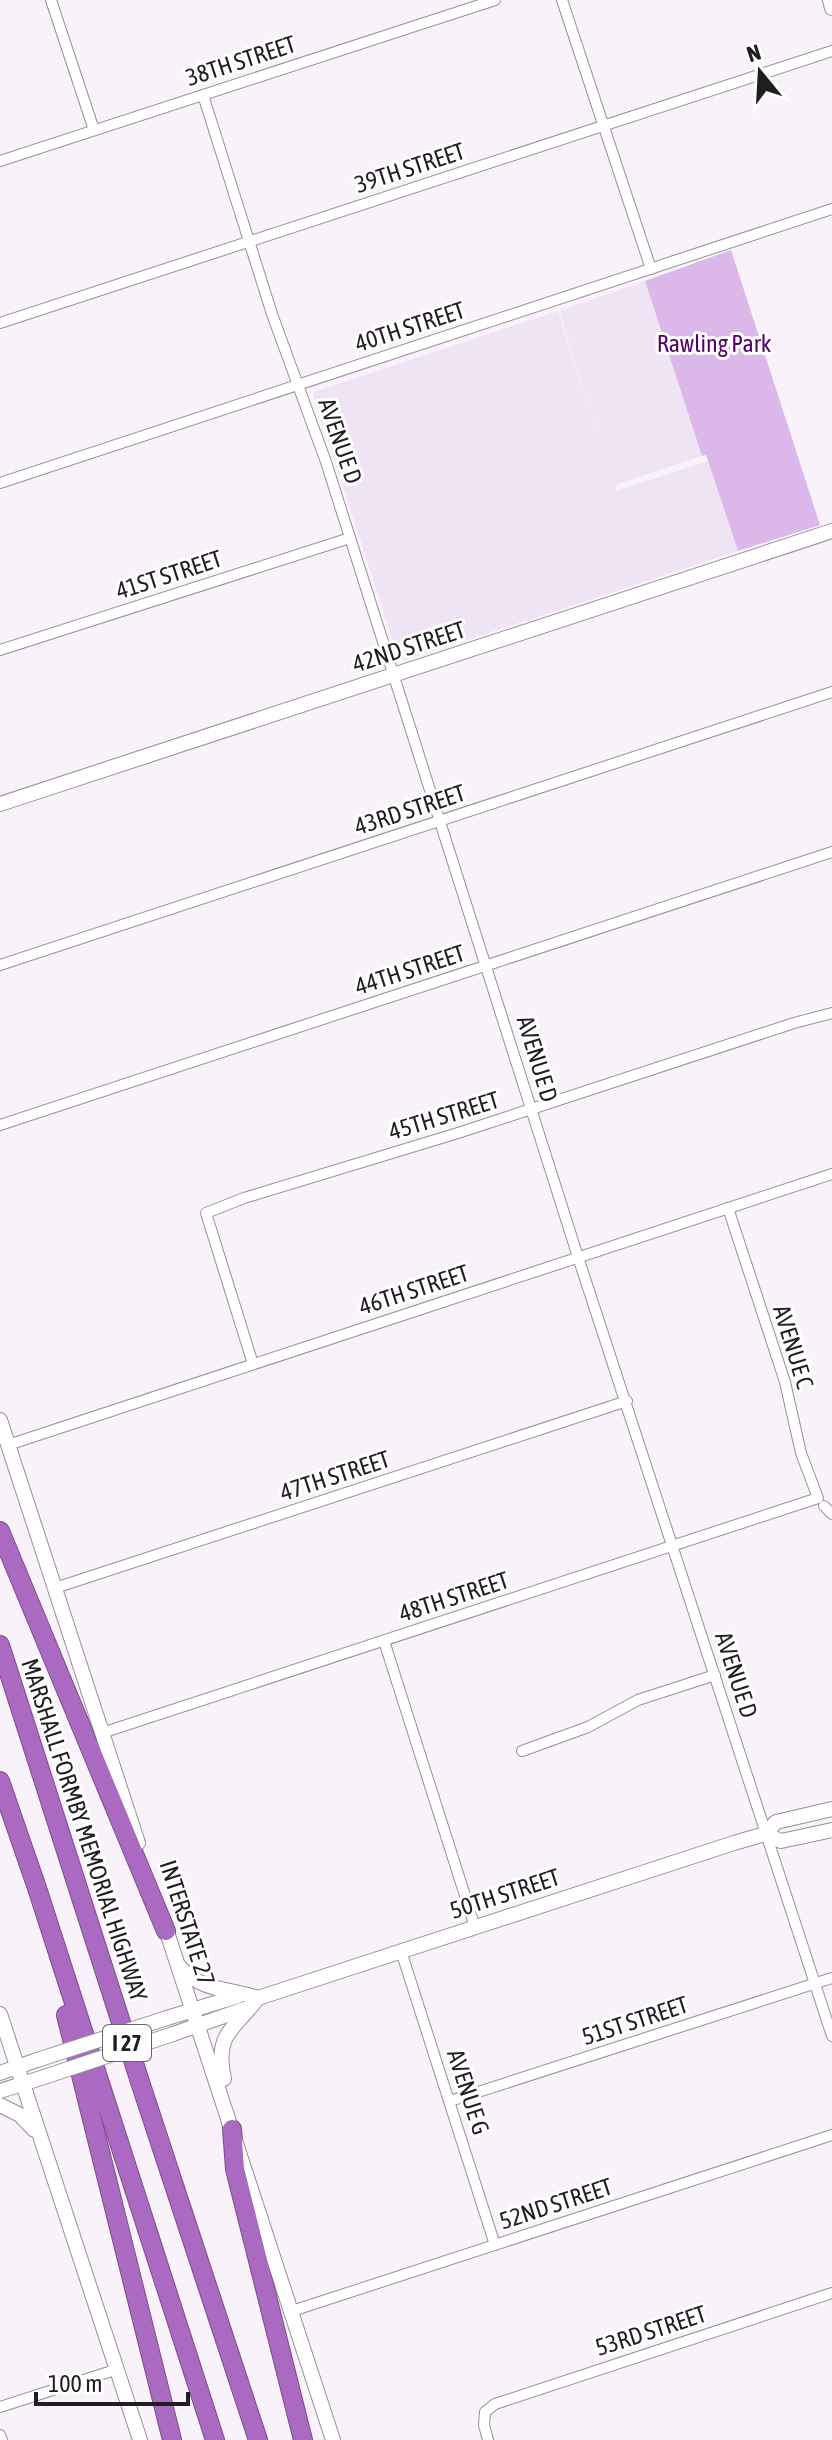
<svg xmlns="http://www.w3.org/2000/svg" width="832" height="2440" font-family="'Asap Condensed',sans-serif">
	<style>
		.built { fill: #efe4f4 }
		.green { fill: #dcb7e9 }
		.lines { fill: none; stroke-linecap: round; stroke-linejoin: round }
		.street-casing { stroke: #969098; stroke-width: 12 }
		.secondary-casing { stroke: #969098; stroke-width: 16 }
		.highway-casing { stroke: #7a4f89; stroke-width: 20 }
		.street { stroke: #fff; stroke-width: 10 }
		.secondary { stroke: #fff; stroke-width: 14 }
		.highway { stroke: #ab6ac1; stroke-width: 18 }
		.secondary-bridge-casing { stroke: #969098; stroke-width: 16; stroke-linecap: butt }
		.secondary-bridge { stroke: #fff; stroke-width: 14 }
		.labels { text-anchor: middle; stroke-width: 6; stroke-linejoin: round; paint-order: stroke }
		.shield { fill: #fff; stroke: #636264; stroke-width: 2 }
		.shield-label { font-size: 22px; font-weight: bold; fill: #201e21 }
		.street-label { font-size: 24px; fill: #201e21; stroke: #fff }
		.park-label { font-size: 24px; fill: #520067; stroke: #fff }
	</style>
	<rect width="100%" height="100%" fill="#f9f2fb"/>
	<path class="built" d="M645,281l57,175 -87,29 1,6 92,-30 30,90 -332,109 -7,-1 -85,-261v-6l244,-81 57,174 -56,-174z"/>
	<path class="green" d="M731,250l89,275 -82,26 -32,-96 -4,1 -57,-175z"/>
	<g class="lines">
		<g class="street-casing">
			<g id="street">
				<path d="M51,0l43,130"/>
				<path d="M562,0l89,269"/>
				<path d="M203,95l69,219 54,148 252,795 254,779"/>
				<path d="M0,161l495,-161"/>
				<path d="M0,323l832,-272"/>
				<path d="M0,483l832,-274"/>
				<path d="M0,650l350,-112"/>
				<path d="M0,965l832,-273"/>
				<path d="M0,1125l832,-273"/>
				<path d="M253,1364l-47,-151 38,-15 214,-65 336,-110 38,-10"/>
				<path d="M8,1445l824,-271"/>
				<path d="M824,1506l8,8"/>
				<path d="M55,1588l572,-187"/>
				<path d="M384,1641l91,286"/>
				<path d="M102,1733l716,-235 -17,-45 -16,-71 -57,-174"/>
				<path d="M522,1751l66,-24 50,-27 77,-25"/>
				<path d="M401,1951l94,294"/>
				<path d="M450,2101l382,-123"/>
				<path d="M292,2311l540,-176"/>
				<path d="M0,2407l118,-38"/>
				<path d="M0,2435l2,5"/>
				<path d="M488,2440l-4,-15 1,-13 10,-8 337,-111"/>
			</g>
		</g>
		<g class="secondary-casing">
			<g id="secondary">
				<path d="M830,0l2,8"/>
				<path d="M0,804l832,-273"/>
				<path d="M0,1420l138,423"/>
				<path d="M765,1834l11,-12 56,-13"/>
				<path d="M164,1923l169,517"/>
				<path d="M180,1967c22,25 49,21 78,31"/>
				<path d="M0,2014l140,426"/>
				<path d="M167,2018l71,-22"/>
				<path d="M173,2034l74,-26"/>
				<path d="M0,2073l37,-13"/>
				<path d="M224,2079c-10,-46 10,-49 34,-81l476,-155 31,-9 16,7 51,-11"/>
				<path d="M0,2091l44,-14"/>
				<path d="M0,2105l20,10 14,15"/>
			</g>
		</g>
		<g class="highway-casing">
			<g id="highway">
				<path d="M0,1531l166,400"/>
				<path d="M0,1645l142,443 116,352"/>
				<path d="M0,1781l37,107 178,552"/>
				<path d="M66,2015l106,425"/>
				<path d="M232,2129l3,40 68,271"/>
			</g>
		</g>
		<use href="#street" class="street"/>
		<use href="#secondary" class="secondary"/>
		<use href="#highway" class="highway"/>
		<g class="secondary-bridge-casing">
			<g id="secondary-bridge">
				<path d="M37,2060l130,-42"/>
				<path d="M44,2077l129,-43"/>
			</g>
		</g>
		<use href="#secondary-bridge" class="secondary-bridge"/>
	</g>
	<g class="labels">
		<rect class="shield" x="103" y="2025" width="48" height="36" rx="6"/>
		<g class="shield-label">
			<text x="127" y="2051">I 27</text>
		</g>
		<g class="street-label">
			<text transform="translate(241 61) rotate(-18)" y="8">38TH STREET</text>
			<text transform="translate(410 168) rotate(-18)" y="8">39TH STREET</text>
			<text transform="translate(410 327) rotate(-18)" y="8">40TH STREET</text>
			<text transform="translate(340 441) rotate(71)" y="8">AVENUE D</text>
			<text transform="translate(169 575) rotate(-18)" y="8">41ST STREET</text>
			<text transform="translate(409 647) rotate(-18)" y="8">42ND STREET</text>
			<text transform="translate(410 810) rotate(-18)" y="8">43RD STREET</text>
			<text transform="translate(410 970) rotate(-18)" y="8">44TH STREET</text>
			<text transform="translate(537 1059) rotate(73)" y="8">AVENUE D</text>
			<text transform="translate(444 1116) rotate(-17)" y="8">45TH STREET</text>
			<text transform="translate(414 1290) rotate(-18)" y="8">46TH STREET</text>
			<text transform="translate(793 1347) rotate(73)" y="8">AVENUE C</text>
			<text transform="translate(335 1476) rotate(-18)" y="8">47TH STREET</text>
			<text transform="translate(454 1597) rotate(-18)" y="8">48TH STREET</text>
			<text transform="translate(736 1675) rotate(72)" y="8">AVENUE D</text>
			<text transform="translate(84 1830) rotate(72)" y="8">MARSHALL FORMBY MEMORIAL HIGHWAY</text>
			<text transform="translate(505 1894) rotate(-18)" y="8">50TH STREET</text>
			<text transform="translate(187 1923) rotate(72)" y="8">INTERSTATE 27</text>
			<text transform="translate(635 2021) rotate(-18)" y="8">51ST STREET</text>
			<text transform="translate(468 2092) rotate(72)" y="8">AVENUE G</text>
			<text transform="translate(556 2204) rotate(-18)" y="8">52ND STREET</text>
			<text transform="translate(651 2331) rotate(-18)" y="8">53RD STREET</text>
		</g>
		<g class="park-label">
			<text x="714" y="352">Rawling Park</text>
		</g>
	</g>
	<g transform="translate(760 72) rotate(342)" stroke="#ffffff" stroke-width="6" paint-order="stroke">
	<path d="M0-6L14 30L0 20L-14 30Z" fill="#201e21"/>
	<text y="-12" font-size="22" font-weight="bold" text-anchor="middle" fill="#201e21">N</text>
	</g>
	<path d="M36 2392v12h152v-12" fill="none" stroke="#201e21" stroke-width="4"/>
	<text x="48" y="2392" font-size="24" fill="#201e21" stroke="#ffffff" stroke-width="6" paint-order="stroke">100 m</text>
</svg>
